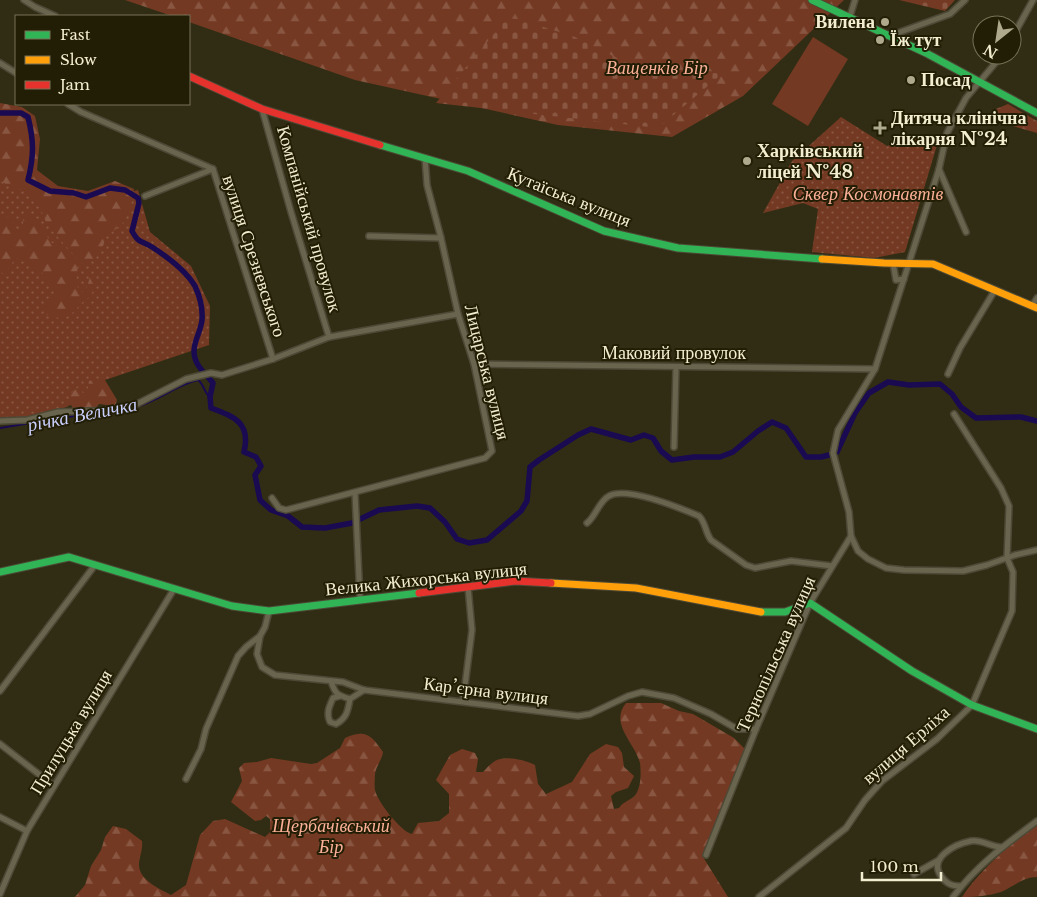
<svg xmlns="http://www.w3.org/2000/svg" width="1037" height="897" font-family="'Libre Baskerville',serif">
	<style>
		.grass { fill: url(#grass-dots) }
		.forest { fill: url(#forest-firs) }
		.cemetery { fill: url(#cemetery-stones) }
		.pitch { fill: #743922 }
		.lines { fill: none; stroke-linecap: round; stroke-linejoin: round }
		.stream { stroke: #190a52; stroke-width: 2 }
		.canal { stroke: #190a52; stroke-width: 5.5 }
		.street-casing { stroke: #4d4936; stroke-width: 8 }
		.fast-casing { stroke: #4d4936; stroke-width: 9 }
		.slow-casing { stroke: #4d4936; stroke-width: 9 }
		.jam-casing { stroke: #4d4936; stroke-width: 9 }
		.street { stroke: #68644e; stroke-width: 5 }
		.fast { stroke: #30b455; stroke-width: 7 }
		.slow { stroke: #ff9f0a; stroke-width: 7 }
		.jam { stroke: #e5322d; stroke-width: 7 }
		.poi-dot { fill: #afaa8e; stroke: #221e05; stroke-width: 2 }
		.labels { text-anchor: middle; stroke-width: 4; stroke-linejoin: round; paint-order: stroke }
		.poi-label { font-size: 18px; font-weight: bold; fill: #f3eed0; stroke: #221e05; text-anchor: start }
		.park-label { font-size: 18px; font-style: italic; fill: #fcb097; stroke: #221e05 }
		.street-label { font-size: 18px; fill: #f3eed0; stroke: #221e05 }
		.water-label { font-size: 19px; font-style: italic; fill: #cad0fe; stroke: #221e05 }
	</style>
	<defs>
		<pattern id="grass-dots" width="8" height="8" patternUnits="userSpaceOnUse" patternTransform="scale(1.25)"><rect width="8" height="8" fill="#743922"/><path d="M2 2h.1M6 6h.1" fill="none" stroke="#885641" stroke-width="1.8" stroke-linecap="round"/></pattern>
		<pattern id="forest-firs" width="22" height="20" patternUnits="userSpaceOnUse" patternTransform="scale(1.25)"><rect width="22" height="20" fill="#743922"/><path d="M5 1l3.5 6h-7zM16 11l3.5 6h-7z" fill="#885641"/></pattern>
		<pattern id="cemetery-stones" width="16" height="16" patternUnits="userSpaceOnUse" patternTransform="scale(1.25)"><rect width="16" height="16" fill="#743922"/><path d="M2 7V4a2 2 0 0 1 4 0v3zM10 15v-3a2 2 0 0 1 4 0v3z" fill="#885641"/></pattern>
	</defs>
	<rect width="100%" height="100%" fill="#312d14"/>
	<g class="grass">
		<path d="M841,117l46,29 30,-11 20,10 -32,107 -31,6 -62,-6 6,-43 -15,-6 -40,10 29,-52z"/>
		<path d="M0,142l56,66 82,-18 12,42 41,34 19,40 -1,39 -104,35 -23,20 -27,12 -28,8 -27,1z"/>
	</g>
	<g class="forest">
		<path d="M125,0h719l-101,96 -71,41 -114,-12 -203,-45 -166,-58v-6h-17z"/>
		<path d="M0,103l22,4 13,9 5,23 -3,31 21,16 30,5 27,-10 19,8 -3,16 -7,17 -18,15 -4,12 -11,13 -9,2 -35,-39 -4,-11 -11,-19 -6,-4 -16,-4 -10,-7z"/>
		<path d="M1008,104l29,17v12l-24,-7 -15,-13 -2,-4z"/>
		<path d="M25,209l17,16 8,17 12,5 16,16 -2,22 6,7 4,-2 5,-16 4,8c-4,20 -7,13 -17,25 -6,7 -8,8 -16,12l-16,-5 -4,-9 14,-8 -11,-22 -13,-9 -16,-8 -12,16 -4,-2v-59l15,7 -5,11 13,-3v-9z"/>
		<path d="M96,379l9,1 12,20 -2,6 -16,-2 -4,5 -21,1 -5,-8 2,-9 8,-6 4,6h4l2,-12z"/>
		<path d="M626,703h35l18,8 14,3 41,24 11,11 -42,108 25,40h-653l10,-12 6,-19 10,-16 4,-13 8,-11 13,3 16,12c1,9 -3,16 -3,24 0,15 21,24 32,30l15,-10 14,-50 13,-14 12,-2 40,18 5,-5v-13l-4,-3 -5,4 -6,1 -24,-19 11,-21 -3,-13 5,-5 13,-1 14,-4 40,6 6,-1 23,-15 5,-10c21,-9 26,-3 38,14 -1,8 -7,14 -8,22 0,5 -1,11 0,16 2,11 26,42 37,44l6,-11 21,-2 10,-8v-19l-13,-14 14,-25 12,-6 13,4 3,6 -2,13h7c3,-3 7,-8 12,-11 9,-6 31,-1 40,4l3,19 8,10 26,-12 18,-28 16,-10 12,3 4,6 2,14 10,9 -6,12 -12,4 -5,4 3,13 5,-1c5,-8 16,-8 19,-18 3,-8 3,-18 2,-27 -5,-20 -31,-39 -14,-60z"/>
		<path d="M1037,825v52c-14,0 -24,10 -36,15 -13,4 -25,5 -39,5 16,-25 50,-55 75,-72z"/>
	</g>
	<g class="cemetery">
		<path d="M899,0h56l-10,11z"/>
		<path d="M509,16l66,21 48,24 26,8 41,1 32,4 -64,54 -222,-25z"/>
	</g>
	<path class="pitch" d="M813,37l35,22 -40,67 -36,-22z"/>
	<g class="lines">
		<g class="stream">
			<path d="M136,407c22,-6 40,-22 62,-27 6,4 6,13 12,17"/>
			<path d="M0,428l74,-12 30,-3"/>
		</g>
		<g class="canal">
			<path d="M0,113h21l7,4c6,24 6,39 0,63l22,11 24,2 12,4 24,-9 15,2 13,8 1,5 -7,28c7,13 9,9 20,16 14,9 34,24 43,39 5,11 8,22 7,34 -1,12 -11,25 -7,38 2,10 12,17 18,25l-3,14 1,11c24,9 40,15 33,44l12,5 5,9 -6,9 5,25 11,10 17,6 14,11 23,1 27,-5 27,-13 38,-4 13,2 15,14 12,17 12,4 18,-3 34,-29 6,-10 3,-34 9,-7 39,-25 13,-6 40,11 13,-5 9,3 8,13 11,9 22,-3h26l13,-5 25,-21 14,-9 14,6 20,29h15l8,-2"/>
			<path d="M837,452l18,-39 14,-20 19,-11 21,3 31,-1 12,10 9,13 15,11 45,-1 16,4"/>
		</g>
		<g class="street-casing">
			<g id="street">
				<path d="M24,0l11,7 20,9"/>
				<path d="M850,16l5,-16"/>
				<path d="M892,35l58,-21 15,-14"/>
				<path d="M1012,38l21,-38"/>
				<path d="M0,63l16,10"/>
				<path d="M68,104l13,8 132,57 60,190"/>
				<path d="M262,109l29,103 38,125"/>
				<path d="M939,169l27,63"/>
				<path d="M145,196l68,-27"/>
				<path d="M369,236l72,2"/>
				<path d="M893,263l3,17 8,-1"/>
				<path d="M1032,306l5,-8"/>
				<path d="M474,364l401,5"/>
				<path d="M948,374l12,-26 35,-58"/>
				<path d="M0,421l27,-1 31,-8 61,-2 16,-5 51,-26 25,-6 11,2 51,-16 56,-22 129,-23"/>
				<path d="M674,447l2,-80"/>
				<path d="M355,493l5,106"/>
				<path d="M272,498l7,10 7,2 199,-52 7,-7 -18,-87 -16,-50 -17,-76 -14,-53 -2,-27"/>
				<path d="M587,523c9,-7 12,-22 22,-27 18,-10 71,12 90,20 7,7 6,16 12,24l35,25 9,3 36,-7 41,5"/>
				<path d="M851,536l7,15 10,8 18,9 18,2 59,1 24,-6 28,-10 22,-5"/>
				<path d="M269,611l-4,16 -5,9 -3,18 5,13 13,8 68,7 21,8 214,26 12,-2 38,-18 14,-4 32,6 37,16 26,15h19"/>
				<path d="M331,681c4,13 6,14 19,18"/>
				<path d="M0,691l95,-126"/>
				<path d="M340,696l-7,2c-4,9 -7,15 -3,24l6,2c11,-6 12,-14 14,-25l14,-9"/>
				<path d="M463,701l9,-71 -4,-43"/>
				<path d="M0,744l54,42"/>
				<path d="M186,779l15,-30 5,-20 32,-73 8,-9 14,-11"/>
				<path d="M0,817l27,14"/>
				<path d="M706,855l50,-126 54,-126 41,-67 -2,-24 -16,-59 5,-23 37,-61 64,-200 8,-36 19,-35 36,-43"/>
				<path d="M914,874l25,-14"/>
				<path d="M961,886c-10,0 -14,-2 -20,-10 -13,-18 14,-32 30,-35 10,-2 20,6 30,6"/>
				<path d="M0,894l27,-63 147,-242"/>
				<path d="M759,897l87,-69 19,-28 17,-19 55,-42 35,-34 40,-94 1,-39 -6,-14 2,-52 -8,-18 -47,-74"/>
				<path d="M953,897c23,-31 53,-53 84,-76"/>
			</g>
		</g>
		<g class="fast-casing">
			<g id="fast">
				<path d="M812,0l114,53 111,60"/>
				<path d="M380,145l88,26 136,60 74,17 144,11"/>
				<path d="M0,572l69,-15 163,49 37,5 150,-18"/>
				<path d="M761,612h24l25,-9 102,68 60,34 65,24"/>
			</g>
		</g>
		<g class="slow-casing">
			<g id="slow">
				<path d="M822,259l62,4 49,1 104,44"/>
				<path d="M551,583l85,5 125,24"/>
			</g>
		</g>
		<g class="jam-casing">
			<g id="jam">
				<path d="M189,76l73,33 118,36"/>
				<path d="M419,593l96,-12 36,2"/>
			</g>
		</g>
		<use href="#street" class="street"/>
		<use href="#fast" class="fast"/>
		<use href="#slow" class="slow"/>
		<use href="#jam" class="jam"/>
	</g>
	<g class="poi-dot">
		<circle cx="885" cy="22" r="5"/>
		<circle cx="880" cy="40" r="5"/>
		<circle cx="911" cy="80" r="5"/>
		<path d="M877.5 120.5h5v5h5v5h-5v5h-5v-5h-5v-5h5z"/>
		<circle cx="747" cy="161" r="5"/>
	</g>
	<g class="labels">
		<g class="poi-label">
			<text x="875" y="28" text-anchor="end">Вилена</text>
			<text x="890" y="46">Їж тут</text>
			<text x="921" y="86">Посад</text>
			<text x="891" y="124">Дитяча клінічна<tspan x="891" dy="21">лікарня №24</tspan></text>
			<text x="757" y="157">Харківський<tspan x="757" dy="21">ліцей №48</tspan></text>
		</g>
		<g class="park-label">
			<text x="657" y="74">Ващенків Бір</text>
			<text x="868" y="200">Сквер Космонавтів</text>
			<text x="331" y="832">Щербачівський<tspan x="331" dy="21">Бір</tspan></text>
		</g>
		<g class="street-label">
			<text transform="translate(569 197) rotate(22)" y="6">Кутаїська вулиця</text>
			<text transform="translate(309 219) rotate(74)" y="6">Компанійський провулок</text>
			<text transform="translate(254 256) rotate(72)" y="6">вулиця Срезневського</text>
			<text x="674" y="359">Маковий провулок</text>
			<text transform="translate(487 372) rotate(76)" y="6">Лицарська вулиця</text>
			<text transform="translate(426 579) rotate(-6)" y="6">Велика Жихорська вулиця</text>
			<text transform="translate(776 654) rotate(-66)" y="6">Тернопільська вулиця</text>
			<text transform="translate(486 691) rotate(7)" y="6">Кар’єрна вулиця</text>
			<text transform="translate(71 732) rotate(-59)" y="6">Прилуцька вулиця</text>
			<text transform="translate(906 745) rotate(-41)" y="6">вулиця Ерліха</text>
		</g>
		<g class="water-label">
			<text transform="translate(82 414) rotate(-11)" y="7">річка Величка</text>
		</g>
	</g>
	<rect x="15" y="15" width="175" height="90" fill="#221e05" stroke="#767156"/>
	<rect x="25" y="31" width="25" height="8" fill="#30b455" stroke="#767156"/>
	<text x="60" y="40" font-size="15" fill="#f3eed0">Fast</text>
	<rect x="25" y="56" width="25" height="8" fill="#ff9f0a" stroke="#767156"/>
	<text x="60" y="65" font-size="15" fill="#f3eed0">Slow</text>
	<rect x="25" y="81" width="25" height="8" fill="#e5322d" stroke="#767156"/>
	<text x="60" y="90" font-size="15" fill="#f3eed0">Jam</text>
	<g transform="translate(997 40) rotate(210)"><circle r="24" fill="#221e05" stroke="#767156"/>
	<path d="M0-4L9 19L0 12L-9 19Z" fill="#afaa8e"/>
	<text y="-8" font-size="14" font-weight="bold" text-anchor="middle" fill="#f3eed0">N</text>
	</g>
	<path d="M862 872v8h79v-8" fill="none" stroke="#f3eed0" stroke-width="2.5"/>
	<text x="870" y="872" font-size="15" fill="#f3eed0" stroke="#221e05" stroke-width="4" paint-order="stroke">100 m</text>
</svg>
